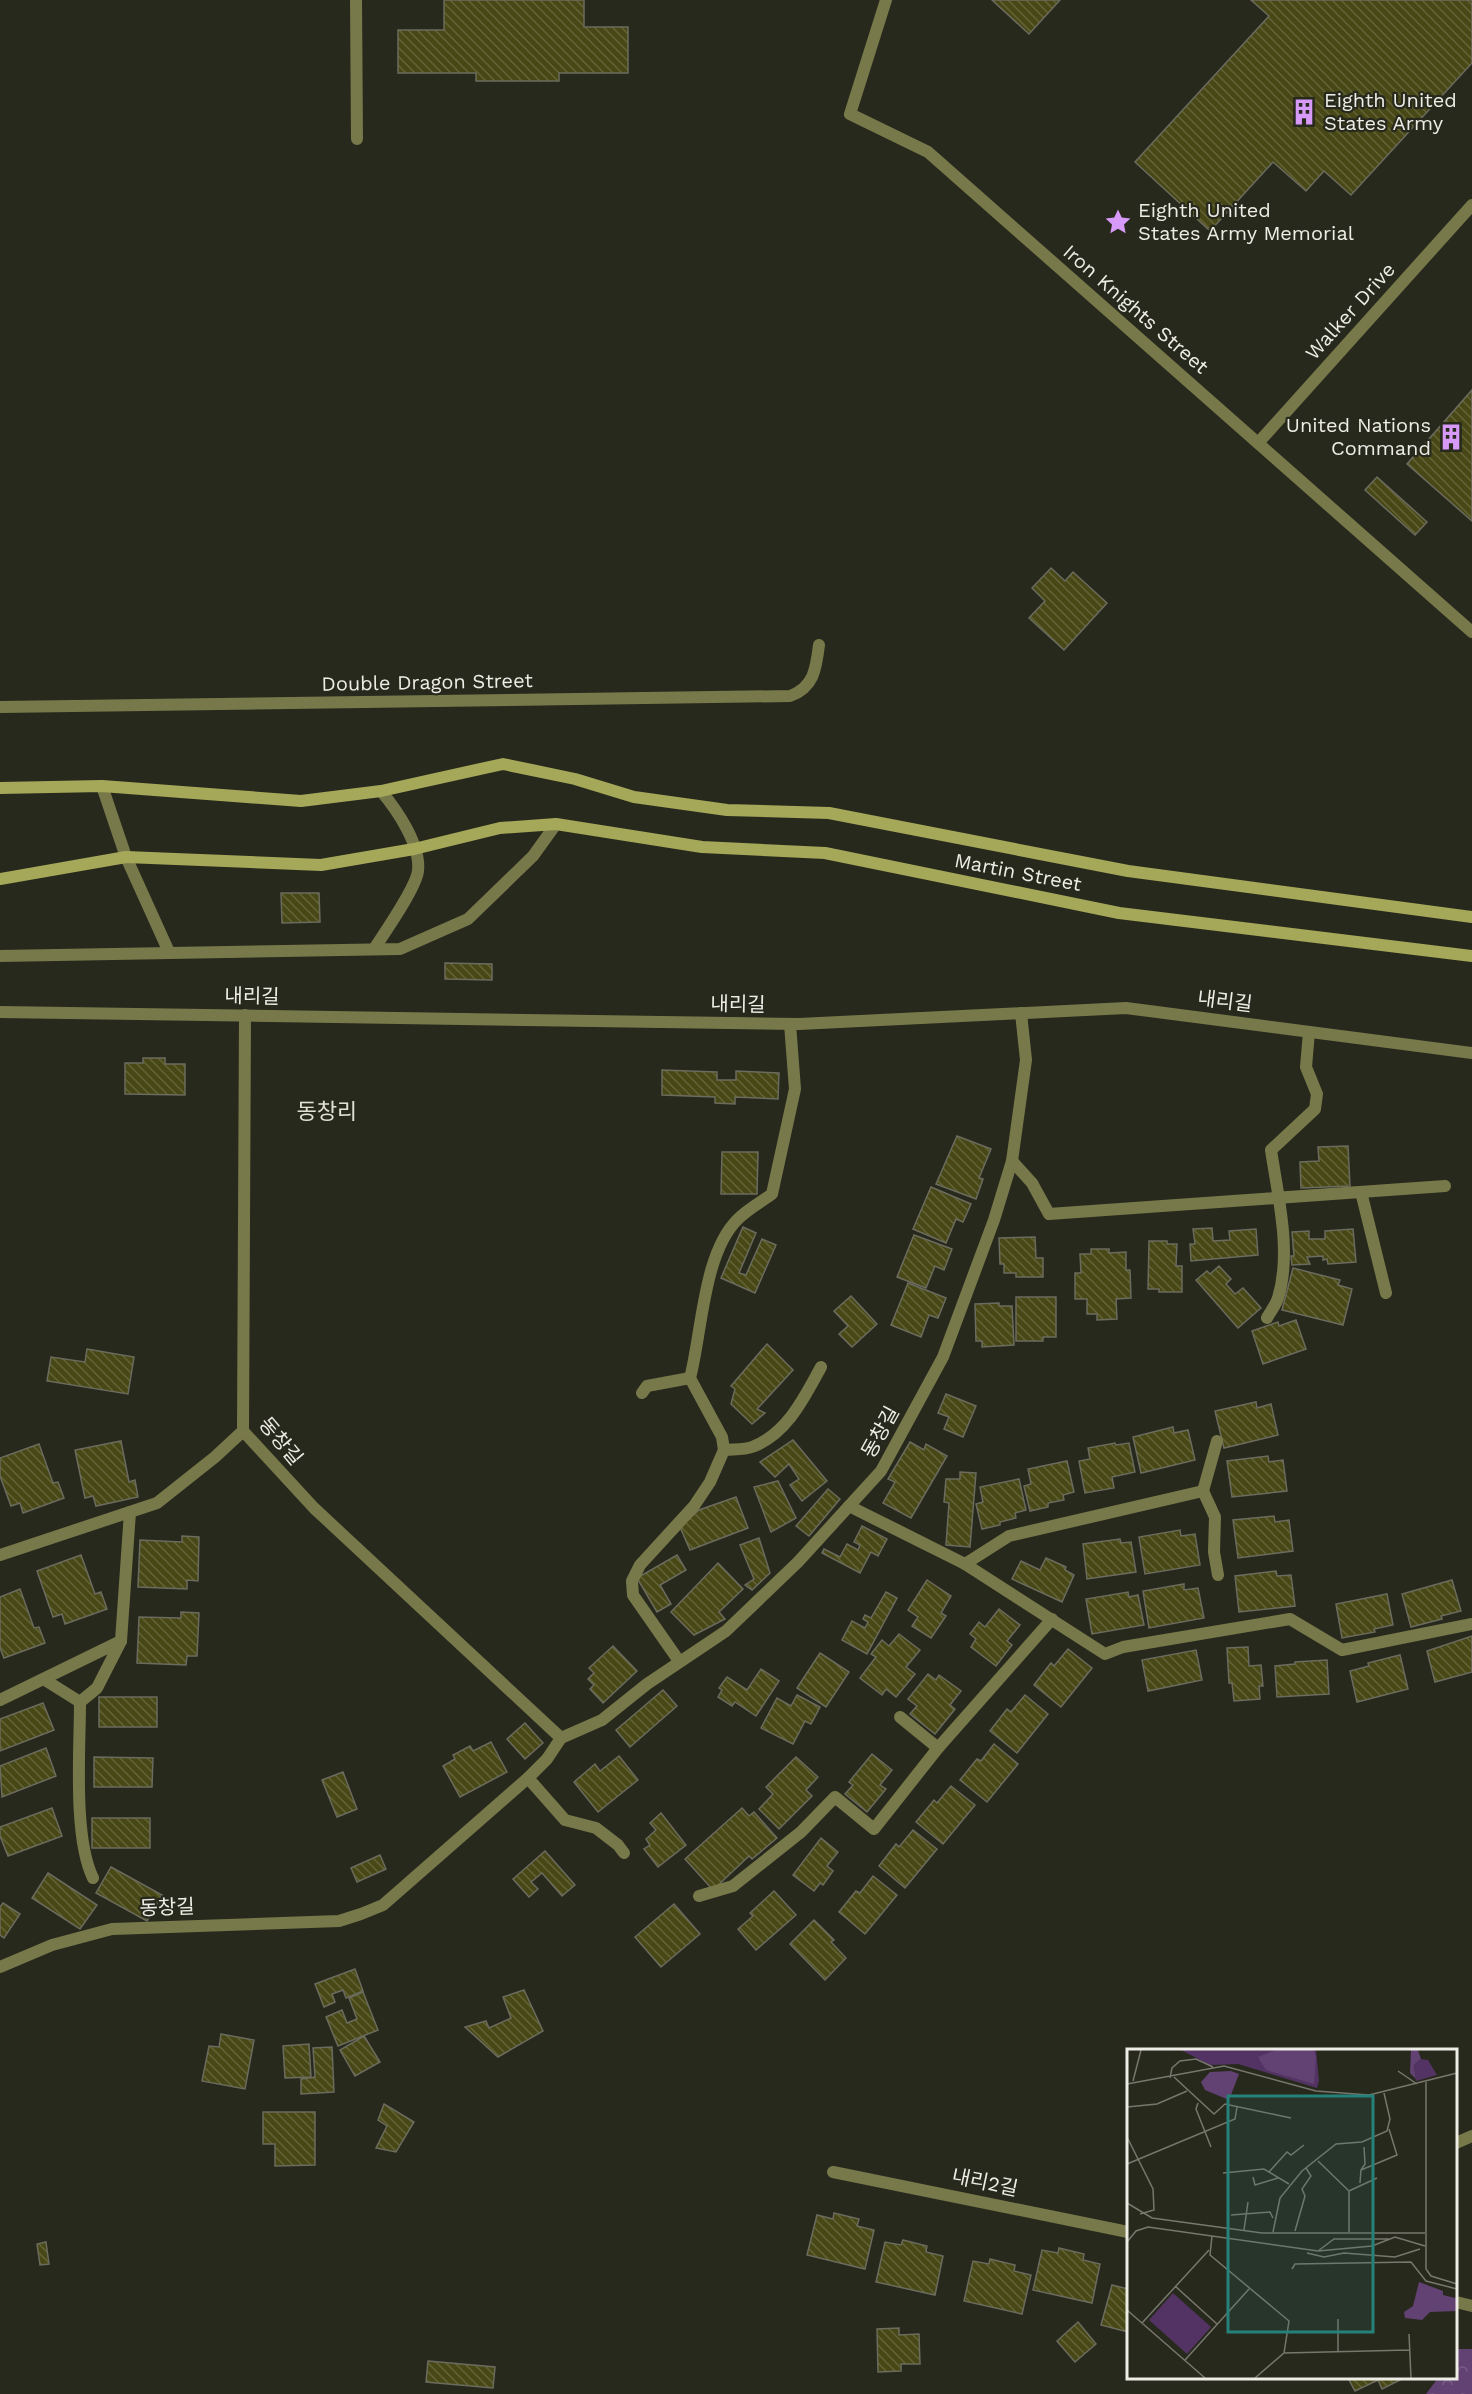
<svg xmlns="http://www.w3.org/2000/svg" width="1472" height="2394" font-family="'Work Sans','Noto Sans KR',sans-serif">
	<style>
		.forest { fill: url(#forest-crowns) }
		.building { fill: url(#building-back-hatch); stroke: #6b6b5e; stroke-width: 1.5 }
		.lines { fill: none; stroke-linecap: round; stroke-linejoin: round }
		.minor { stroke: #78794a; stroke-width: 12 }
		.tertiary { stroke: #78794a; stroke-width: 12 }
		.secondary { stroke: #a5a759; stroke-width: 12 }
		.labels { text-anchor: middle; stroke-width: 4.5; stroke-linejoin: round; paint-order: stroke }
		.poi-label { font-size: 20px; fill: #edede6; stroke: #28291d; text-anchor: start }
		.street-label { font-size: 20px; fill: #edede6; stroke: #28291d }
		.quarter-label { font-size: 22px; fill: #e1e2d3; stroke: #28291d }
		.inset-road { fill: none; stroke: #77776d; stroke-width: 1.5 }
		.view { fill: #25827a; fill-opacity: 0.15; stroke: #25827a; stroke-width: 3 }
		.inset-edge { fill: none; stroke: #edede6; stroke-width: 3 }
	</style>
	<defs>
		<pattern id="forest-crowns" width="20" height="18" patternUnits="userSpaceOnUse" patternTransform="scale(1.5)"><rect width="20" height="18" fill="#624173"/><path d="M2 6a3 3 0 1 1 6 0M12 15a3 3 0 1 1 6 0" fill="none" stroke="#795d87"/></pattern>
		<pattern id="building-back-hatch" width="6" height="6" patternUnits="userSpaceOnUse" patternTransform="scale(1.5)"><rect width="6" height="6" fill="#484816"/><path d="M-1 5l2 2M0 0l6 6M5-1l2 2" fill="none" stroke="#636338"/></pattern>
	</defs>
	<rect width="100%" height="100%" fill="#28291d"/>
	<path class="forest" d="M1458,2349h14v45h-46l12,-16h18v-26z"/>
	<g class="building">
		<path d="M444,0h140v27h44v46h-69v8h-83v-8h-78v-43h46z"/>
		<path d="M992,0h68l-31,34z"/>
		<path d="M1251,0h221v63l-121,132 -27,-24 -18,20 -33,-29 -63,69 -75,-69 134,-146z"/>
		<path d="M1472,390v131l-65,-57z"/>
		<path d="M1377,477l50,45 -12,13 -50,-45z"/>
		<path d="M1051,568l14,13 8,-9 34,31 -43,47 -35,-32 16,-17 -13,-13z"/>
		<path d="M281,893h38l1,29 -38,1z"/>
		<path d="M445,963l47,1v16l-47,-1z"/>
		<path d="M143,1058h22v6h20v31l-60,-1v-31h18z"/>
		<path d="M662,1070l55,2v8h19v-9l43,2 -1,26 -43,-2v7l-20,-1v-6l-53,-2z"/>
		<path d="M957,1136l34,13 -12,29 4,1 -7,20 -40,-15z"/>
		<path d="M1348,1146l2,40 -49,2 -1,-26 19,-1 -1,-14z"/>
		<path d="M722,1152h36l-1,42h-36z"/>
		<path d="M931,1187l40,17 -8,18 -7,-3 -10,24 -33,-14z"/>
		<path d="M743,1227l13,6 -17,40 7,2 16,-36 14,6 -21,48 -34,-15z"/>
		<path d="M1212,1228l1,13 17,-1 -1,-9 27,-2 2,26 -67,6 -1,-17h5l-2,-15z"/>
		<path d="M1353,1229l3,33 -28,2 -1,-5 -4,1v-4l-16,1 3,7 -18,1 -1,-9h3l-2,-24 17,-1v8h16v-8z"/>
		<path d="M914,1235l38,14 -8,21 -9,-4 -9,22 -29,-11z"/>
		<path d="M1035,1237l1,21h7v19h-27v-4h-12v-9h-4l-1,-26z"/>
		<path d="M1149,1241h18v3h10l-1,22h6v26h-23v-3h-11z"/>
		<path d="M1091,1249h18v4l17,-1v18h4l1,28 -15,1 1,20 -20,1v-6h-10v-15h-12v-26h6l-1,-19h11z"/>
		<path d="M1219,1266l12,13 -5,5 9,10 8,-6 18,20 -23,20 -42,-48 11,-9 3,3z"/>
		<path d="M1293,1268l47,12 -2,5 14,4 -9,36 -61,-15z"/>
		<path d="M908,1283l38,15 -8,20 -9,-3 -8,22 -30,-12z"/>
		<path d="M851,1296l26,28 -25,23 -13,-13 9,-8 -14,-15z"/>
		<path d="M1016,1297h40v40h-13v4h-27z"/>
		<path d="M999,1303v3h13l2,39 -32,2v-6h-6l-1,-37z"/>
		<path d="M1296,1320l10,29 -43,15 -11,-33 26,-9 1,4z"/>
		<path d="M767,1344l26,26 -36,39 8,4 -13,11 -21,-20 4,-15 -4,-3z"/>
		<path d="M87,1349l47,8 -6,37 -81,-13 4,-24 34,5z"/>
		<path d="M946,1394l30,12 -13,31 -19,-8 5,-12 -11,-4z"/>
		<path d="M1256,1402l1,6 14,-4 7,31 -54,13 -9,-37z"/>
		<path d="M1173,1427l1,6 14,-3 7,30 -54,13 -8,-36z"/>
		<path d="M793,1440l34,41 -25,20 -12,-16 9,-6 -10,-15 -14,13 -15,-15z"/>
		<path d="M121,1441l8,41 6,-2 3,17 -42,9 -3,-10 -8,2 -10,-48z"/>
		<path d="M910,1442l14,8 2,-6 21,12 -36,62 -28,-15 12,-21 -7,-3z"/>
		<path d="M1115,1443l1,2 13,-2 6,29 -23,5 2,11 -29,5 -6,-32 11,-2 -2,-11z"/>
		<path d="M39,1444l14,39 5,-1 6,16 -41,15 -3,-10 -9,3 -11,-30v-18z"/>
		<path d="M1268,1456l1,6 14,-2 4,31 -55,6 -5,-36z"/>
		<path d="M1067,1461l7,31 -11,3 1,5 -16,3v4l-18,4 -6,-25 7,-2 -3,-15z"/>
		<path d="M960,1472l16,1 -6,74 -24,-2 3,-42 -5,-1 2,-23h14z"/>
		<path d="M1019,1479l7,31 -11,3 1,5 -16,4v3l-18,4 -6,-25 7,-2 -3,-15z"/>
		<path d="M778,1481l18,37 -25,14 -17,-45z"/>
		<path d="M828,1489l12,10 -31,37 -13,-10z"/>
		<path d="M736,1497l12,31 -58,22 -10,-23 19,-17z"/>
		<path d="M1274,1516l1,6 14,-2 4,31 -55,7 -5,-38z"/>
		<path d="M862,1526l25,13 -9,17 -7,-4 -11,21 -38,-20 2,-4 16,8 7,-13 11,6 2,-5 -6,-3z"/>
		<path d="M1180,1530l1,6 14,-2 5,31 -55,9 -6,-37z"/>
		<path d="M182,1536l17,1 -1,44 -11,-1v9l-49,-2 2,-47 42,2z"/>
		<path d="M759,1538l11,35 -18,17 -7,-5 9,-6 -14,-34z"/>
		<path d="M1120,1539l1,4 10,-1 5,30 -49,7 -4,-35z"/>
		<path d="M81,1555l14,39 6,-2 6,17 -42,15 -3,-10 -9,3 -16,-46z"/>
		<path d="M677,1555l9,15 -26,15 11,19 -14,8 -20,-34z"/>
		<path d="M1046,1558l20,9 -1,3 9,5 -12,27 -50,-23 9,-18 19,9z"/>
		<path d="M718,1563l25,26 -24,23 6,7 -31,16 -23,-23z"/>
		<path d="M1276,1571l1,5 14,-1 4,31 -56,6 -4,-36z"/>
		<path d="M927,1580l24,16 -10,17 5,3 -15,22 -19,-12 6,-9 -10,-7z"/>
		<path d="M1452,1580l9,31 -20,5 1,3 -31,8 -9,-33z"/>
		<path d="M1184,1584v6l14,-2 6,30 -55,10 -6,-37z"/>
		<path d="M20,1589l14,39 5,-1 6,16 -41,15 -4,-10v-51z"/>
		<path d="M886,1592l11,6 -30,56 -25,-14 10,-19 13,7 3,-6 -5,-3 2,-4 6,3z"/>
		<path d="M1128,1592l1,5 9,-2 6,30 -52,9 -6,-35z"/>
		<path d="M1387,1594l6,31 -19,4 1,3 -33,6 -6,-34z"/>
		<path d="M999,1609l21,16 -13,16 5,4 -16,21 -25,-19 5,-8 -6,-5 9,-12 6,5z"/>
		<path d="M181,1612l18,1 -2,43h-10l-1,9 -49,-2 2,-46 42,1z"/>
		<path d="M899,1634l21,16 -14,17 9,7 -19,23 -10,-8 -4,6 -22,-17 16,-21 -5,-3 11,-14 7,6z"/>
		<path d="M1472,1636v36l-37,10 -8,-31z"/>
		<path d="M613,1646l24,25 -34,32 -13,-14 4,-4 -6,-6 6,-6 -5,-5z"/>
		<path d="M1248,1647l1,19 12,-1 2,21h-4l1,13 -26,2 -2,-18h-3l-2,-35z"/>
		<path d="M1068,1649l24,19 -31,39 -27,-22 17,-22 3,3z"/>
		<path d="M1196,1650l6,30 -54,11 -6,-31z"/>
		<path d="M820,1653l29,19 -23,35 -29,-19z"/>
		<path d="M1400,1655l8,34 -51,13 -7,-31 19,-5 -1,-3z"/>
		<path d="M1327,1660l2,34 -52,3 -2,-31 20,-2v-2z"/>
		<path d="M761,1669l18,12 -23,35 -21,-14 -3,4 -14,-9 4,-7 -3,-2 8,-11 20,13z"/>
		<path d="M928,1674l8,6 3,-5 22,16 -11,14 5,4 -20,25 -25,-20 7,-8 -9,-7z"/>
		<path d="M663,1690l14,16 -47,41 -14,-17z"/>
		<path d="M797,1695l23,12 -9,17 -6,-3 -12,23 -32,-16 16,-30 14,8z"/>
		<path d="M1025,1695l23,19 -31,39 -27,-22 17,-22 4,3z"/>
		<rect x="99" y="1697" width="58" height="30"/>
		<path d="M43,1703l11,27 -54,21v-32z"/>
		<path d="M525,1723l18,20 -18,16 -18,-20z"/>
		<path d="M491,1742l16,30 -47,25 -17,-31 12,-7 -2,-4 17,-9 3,5z"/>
		<path d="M994,1744l24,20 -31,38 -27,-22 17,-21 4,2z"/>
		<path d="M46,1748l10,28 -54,21 -2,-31z"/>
		<path d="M872,1754l20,16 -12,15 6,4 -19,23 -22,-18 8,-9 -4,-3z"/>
		<path d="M619,1756l19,24 -40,32 -24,-30 21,-18 5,7z"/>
		<path d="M94,1757l59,1 -1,29h-58z"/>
		<path d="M796,1757l22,20 -12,13 6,6 -33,33 -20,-20 14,-15 -7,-7z"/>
		<path d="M343,1772l14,37 -20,8 -15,-37z"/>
		<path d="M951,1786l24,19 -32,39 -27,-22 18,-22 3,3z"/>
		<path d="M52,1808l10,28 -54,20 -8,-20v-9z"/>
		<path d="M742,1808l7,8 5,-4 23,26 -25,21 -3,-3 -36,34 -28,-31z"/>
		<path d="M661,1813l25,32 -28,22 -14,-18 6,-4 -4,-6 10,-9 -6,-7z"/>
		<rect x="92" y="1818" width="58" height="30"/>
		<path d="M913,1830l24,19 -32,39 -26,-22 17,-22 3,3z"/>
		<path d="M821,1838l17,14 -11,14 6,5 -10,14 -3,-2 -6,8 -21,-16z"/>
		<path d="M545,1851l30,34 -13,11 -20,-23 -11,9 7,7 -9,8 -16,-18z"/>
		<path d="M380,1855l6,14 -29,13 -6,-14z"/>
		<path d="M111,1867l51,28 -15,26 -51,-28z"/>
		<path d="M48,1873l49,32 -17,24 -48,-31z"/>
		<path d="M873,1876l24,19 -32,39 -26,-22 17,-21 4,2z"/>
		<path d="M774,1891l22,24 -40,35 -18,-21 15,-13 -3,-3z"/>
		<path d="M3,1903l17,11 -16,24 -4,-3v-28z"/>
		<path d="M674,1904l26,30 -39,33 -26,-30z"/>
		<path d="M814,1920l20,20 -3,2 15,16 -21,22 -35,-36z"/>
		<path d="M355,1969l8,22 -17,7 -3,-8 -11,4 3,8 -11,5 -9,-23z"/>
		<path d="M524,1990l19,41 -45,26 -33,-30 21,-6 3,7 22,-10 -8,-21z"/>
		<path d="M363,1992l15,38 -40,16 -12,-29 16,-7 5,13 10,-4 -8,-21z"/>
		<path d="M221,2034l33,6 -9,49 -43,-8 7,-35 10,1z"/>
		<path d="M364,2036l16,26 -25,14 -15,-26z"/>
		<path d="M309,2044l2,33 -26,1 -2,-32z"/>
		<path d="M332,2047l2,45 -33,2v-15l14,-2 -2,-29z"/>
		<path d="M384,2104l30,18 -18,30 -20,-4 11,-22 -9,-6z"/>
		<path d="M263,2112h52v53l-40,1v-22h-12z"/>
		<path d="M834,2213l25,6 -2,7 17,4 -9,39 -58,-14 10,-40 16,4z"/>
		<path d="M903,2240l24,6 -1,6 17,4 -8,39 -59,-13 9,-40 16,3z"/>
		<path d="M46,2242l3,22 -9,1 -3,-21z"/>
		<path d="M1059,2248l25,6 -1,6 17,4 -8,39 -59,-13 9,-40 16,3z"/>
		<path d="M990,2259l25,6 -1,6 17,4 -9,39 -58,-13 9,-40 16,3z"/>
		<path d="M1112,2285l16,4v-3v46l-27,-7z"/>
		<path d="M1078,2322l18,22 -21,18 -18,-21z"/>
		<path d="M899,2328v7l20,-1 1,30h-19v7l-23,1 -1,-43z"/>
		<path d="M428,2361l67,6 -2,21 -67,-6z"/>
		<path d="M1348,2378h56l-22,11 -4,-9 -23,11z"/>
	</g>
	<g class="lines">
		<g class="minor">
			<path d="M356,0l1,139"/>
			<path d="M1258,443l214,-238"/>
			<path d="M102,786l24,71 43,95"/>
			<path d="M374,949c11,-17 42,-61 44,-78 3,-26 -21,-61 -37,-80"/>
			<path d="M0,956l400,-7 68,-30 65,-63 23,-32"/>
			<path d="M0,1012l799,12 327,-16 346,45"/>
			<path d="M245,1015l-2,416 71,77 247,230"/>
			<path d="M1012,1161l20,22 17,31 396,-28"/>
			<path d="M1361,1192l25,101"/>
			<path d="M1267,1318c3,-6 9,-13 11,-20 14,-46 0,-101 -7,-148l44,-41 2,-15 -11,-27 3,-35"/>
			<path d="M642,1393l5,-7 43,-8"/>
			<path d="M724,1450c9,-1 20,0 28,-3 35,-13 52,-49 69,-80"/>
			<path d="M1203,1491l14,-50"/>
			<path d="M849,1506l116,58 140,90 18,-7 167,-28 52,31 130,-26"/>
			<path d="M0,1555l157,-52 58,-46 28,-26"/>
			<path d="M965,1564l44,-28 194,-45 12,26 -1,35 4,23"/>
			<path d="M679,1661l-46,-66 -1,-14 8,-16 54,-59 16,-24 14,-32 -2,-13 -32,-59c12,-45 13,-125 48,-159 10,-10 23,-17 34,-25l23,-105 -5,-65"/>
			<path d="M45,1680l35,22"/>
			<path d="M0,1700l121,-59 9,-129"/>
			<path d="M80,1702c0,47 -7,135 13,176"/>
			<path d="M80,1702l17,-14 24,-47"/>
			<path d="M900,1717l38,31"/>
			<path d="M528,1778l37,42 31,8 22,17 6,8"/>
			<path d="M699,1896l34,-10 68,-54 34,-35 39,32 64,-81 114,-129"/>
			<path d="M0,1967l52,-22 60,-16 227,-8 22,-7 22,-9 145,-127 19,-19 14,-21 41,-18 45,-36 79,-53 72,-69 83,-91 62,-114 51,-137 18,-59 14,-101 -5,-47"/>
			<path d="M1456,2143l16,-7"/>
			<path d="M833,2172l295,60"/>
			<path d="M1456,2302l16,4"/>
		</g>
		<g class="tertiary">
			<path d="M886,0l-36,114 78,38 544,480"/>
			<path d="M0,707l790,-11c24,-9 26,-27 29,-51"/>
		</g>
		<g class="secondary">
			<path d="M0,788l102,-2 199,15 80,-10 122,-27 72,15 59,18 93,13 102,3 299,58 344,46"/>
			<path d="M0,879l126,-22 195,8 93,-16 86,-21 56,-4 146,23 123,6 294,60 353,43"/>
		</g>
	</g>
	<defs>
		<g id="building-bare" transform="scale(2.07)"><path d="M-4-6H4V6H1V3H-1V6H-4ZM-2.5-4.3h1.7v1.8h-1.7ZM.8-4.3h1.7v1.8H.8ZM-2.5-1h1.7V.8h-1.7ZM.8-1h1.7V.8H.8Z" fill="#d89af8" stroke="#28291d" stroke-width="2.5" paint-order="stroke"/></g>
		<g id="sight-bare" transform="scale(2.07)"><path d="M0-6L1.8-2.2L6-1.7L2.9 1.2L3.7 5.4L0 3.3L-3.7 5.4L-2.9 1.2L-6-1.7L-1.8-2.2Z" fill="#d89af8" stroke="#28291d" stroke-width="2.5" paint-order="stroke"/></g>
	</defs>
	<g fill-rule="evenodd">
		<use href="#building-bare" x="1304" y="112"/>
		<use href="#sight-bare" x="1118" y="222"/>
		<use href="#building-bare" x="1451" y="437"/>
	</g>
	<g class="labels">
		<g class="poi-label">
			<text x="1324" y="107">Eighth United<tspan x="1324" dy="23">States Army</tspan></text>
			<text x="1138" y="217">Eighth United<tspan x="1138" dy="23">States Army Memorial</tspan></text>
			<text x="1431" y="432" text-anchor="end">United Nations<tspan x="1431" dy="23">Command</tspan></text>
		</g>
		<g class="street-label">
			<text transform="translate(1136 309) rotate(41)" y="7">Iron Knights Street</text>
			<text transform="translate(1350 311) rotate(-48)" y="7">Walker Drive</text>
			<text transform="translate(427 682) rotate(-1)" y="7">Double Dragon Street</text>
			<text transform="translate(1018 872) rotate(11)" y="7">Martin Street</text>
			<text transform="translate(252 996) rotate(1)" y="7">내리길</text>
			<text transform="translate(1225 1001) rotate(7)" y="7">내리길</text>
			<text transform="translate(738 1004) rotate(1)" y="7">내리길</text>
			<text transform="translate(880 1432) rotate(-61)" y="7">동창길</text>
			<text transform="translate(281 1441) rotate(50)" y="7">동창길</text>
			<text transform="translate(167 1907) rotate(-2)" y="7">동창길</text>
			<text transform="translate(985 2182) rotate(12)" y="7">내리2길</text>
		</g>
		<g class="quarter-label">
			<text x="327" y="1119">동창리</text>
		</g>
	</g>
	<g transform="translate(1127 2049)">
		<rect width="330" height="330" fill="#28291d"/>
		<path d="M54,1h135l3,31 -2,7 -79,-24 -28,1z" fill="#533363"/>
		<path d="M149,1h37l3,6 -2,28 -48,-14 -8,-13zM284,1h7l3,9 -7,6 2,14 -6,-6zM104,22l8,3 -10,26 -24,-10 -4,-8 9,-10zM292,233l24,9v4l12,3 2,-3v16l-27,1 -8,8 -17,-2 -1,-6 9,-6z" fill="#624173"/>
		<path d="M294,10l7,1 9,15 -21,6 -2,-16z" fill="#533363"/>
		<path d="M46,244l38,34 -24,27 -38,-34z" fill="#533363"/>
		<path class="inset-road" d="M271,22l19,13M47,28l40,37 11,-10 66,14M43,29l2,-10 8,-7 16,-2 17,8M6,32l8,-31M299,33v187l5,7 26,8M0,35l97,-18 92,25 53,4 88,-22M71,54l-2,6 15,38M0,58l30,-3 30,-13M0,88l26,52 1,21 -14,4M191,112l31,30v41M0,115l108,-45 2,-12M234,121l4,-6 -1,-17M142,123l18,-20 4,3 13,-10M96,124l41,-4 25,15M126,128l2,8 23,-7M233,134l1,-13 36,-15 -8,-26M222,142l28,-13M0,154l25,15 110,15h163M104,166l39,-3 3,6M117,181l4,-28M168,182l10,-35 -3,-7 9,-13 -5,-8M146,183l7,-34 22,-27 34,-27 26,-2 25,-11 3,-12 -6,-26M85,187l-2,19 79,66 -5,32M0,193l9,-11 12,-4 170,24 54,-5 23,-9 30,9M191,202l16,-12h55M180,204l17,4 20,-4 51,4 25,-8M165,220l3,-5 116,-2 15,19 31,8M48,237l42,38M0,261l78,68M211,270v32M15,274l67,-73M282,285l2,44M58,311l64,-71M128,329l29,-25 125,-3"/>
		<path class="view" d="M101,47h145v236h-145z"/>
		<rect width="330" height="330" class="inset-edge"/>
	</g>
</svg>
